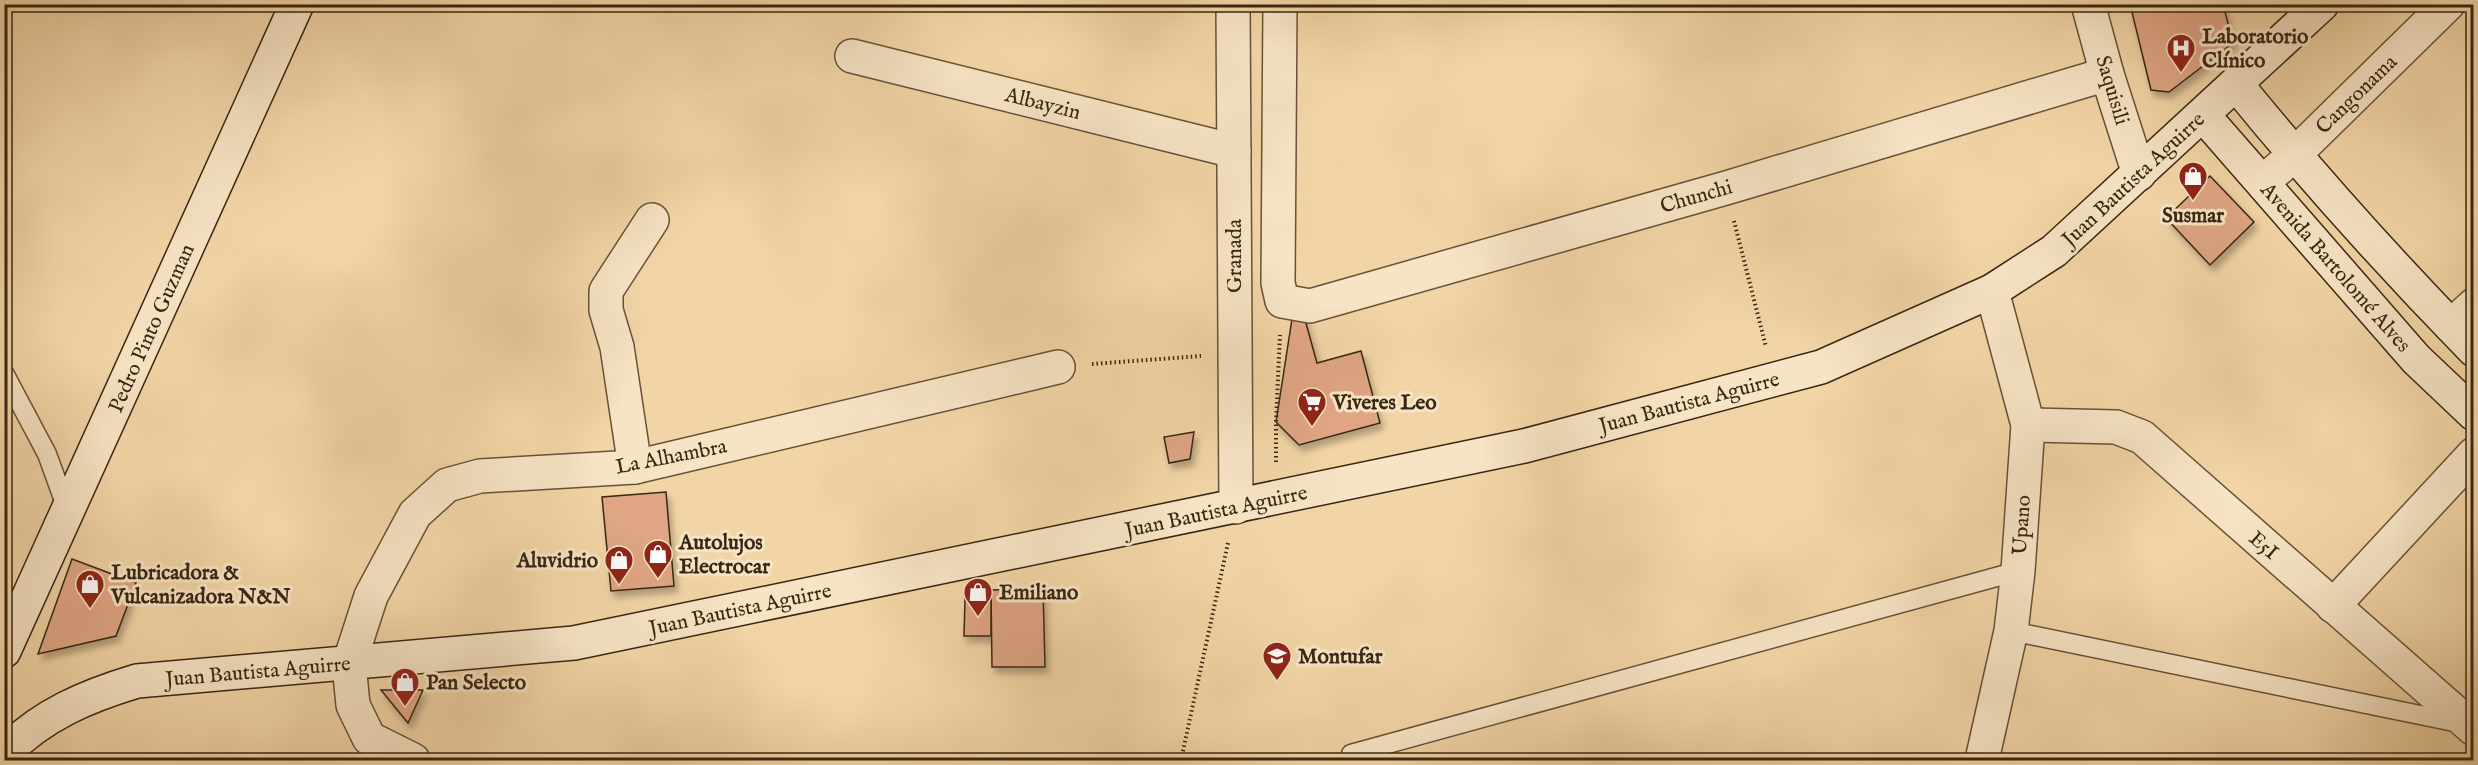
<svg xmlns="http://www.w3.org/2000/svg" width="2478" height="765" font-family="'IM FELL English',serif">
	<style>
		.building { fill: #dfa584; stroke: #382712; stroke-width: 1.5; filter: url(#shadow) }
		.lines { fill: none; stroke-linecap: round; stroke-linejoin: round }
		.lane-casing { stroke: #665237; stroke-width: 21 }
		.street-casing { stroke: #665237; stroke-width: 36 }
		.secondary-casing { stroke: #382712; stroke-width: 36 }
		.path { stroke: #382712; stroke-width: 4; stroke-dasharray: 1.5 3; stroke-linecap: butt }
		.lane { stroke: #f7e4c5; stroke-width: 18 }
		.street { stroke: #f7e4c5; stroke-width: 33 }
		.secondary { stroke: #f7e4c5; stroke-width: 33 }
		.labels { text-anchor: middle; stroke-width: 6; stroke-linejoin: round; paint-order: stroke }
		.poi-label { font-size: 21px; font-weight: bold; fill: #382712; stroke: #f7e4c5; text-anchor: start }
		.street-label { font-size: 21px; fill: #382712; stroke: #f7e4c5 }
	</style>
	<defs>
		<filter id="shadow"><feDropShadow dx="3.5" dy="6" stdDeviation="3" flood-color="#0004"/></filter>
	</defs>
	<rect width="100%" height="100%" fill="#f2d5a6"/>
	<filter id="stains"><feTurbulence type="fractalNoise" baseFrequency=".00333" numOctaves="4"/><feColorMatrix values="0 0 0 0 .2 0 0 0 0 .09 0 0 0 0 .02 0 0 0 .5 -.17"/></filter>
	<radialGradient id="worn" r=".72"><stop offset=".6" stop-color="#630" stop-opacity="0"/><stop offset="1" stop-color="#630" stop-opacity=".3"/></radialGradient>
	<g class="building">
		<path d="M2130,4h93l10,39 -64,49 -18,-2z"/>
		<path d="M2210,176l44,46 -44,43 -44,-47z"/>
		<path d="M1304,316l13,47 44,-12 19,72 -81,22 -23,-23 16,-103z"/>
		<path d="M1194,432l-4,27 -21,4 -5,-26z"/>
		<path d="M666,492l8,94 -63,5 -9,-94z"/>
		<path d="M72,559l64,24 -20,53 -78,18z"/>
		<path d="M1043,589l2,78h-53l-1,-77z"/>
		<path d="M991,590v46h-27l1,-37z"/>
		<path d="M381,690h42l-15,33z"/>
	</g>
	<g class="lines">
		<g class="lane-casing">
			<g id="lane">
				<path d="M4,373l43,81 20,55"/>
				<path d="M2011,631l448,92"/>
				<path d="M1351,754l667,-183"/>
			</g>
		</g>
		<g class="street-casing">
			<g id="street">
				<path d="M1233,4l3,503"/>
				<path d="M1280,4l-2,279 4,18 28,5 416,-118 381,-114"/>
				<path d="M2088,4l19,70 32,100"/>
				<path d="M852,56l382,95"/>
				<path d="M2263,182l31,-27 154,-151"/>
				<path d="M2451,326l23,-21"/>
				<path d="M2028,425l88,2 26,10 332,292"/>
				<path d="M635,467l-18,-120 -11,-37v-19l46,-71"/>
				<path d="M2333,606l141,-152"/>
				<path d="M413,760l-44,-22 -16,-33 -4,-41 22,-68 44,-82 32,-29 33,-9 155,-9 423,-100"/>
				<path d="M1982,760l29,-129 7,-60 10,-146 -36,-134"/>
			</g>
		</g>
		<g class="secondary-casing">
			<g id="secondary">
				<path d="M2236,84c75,92 154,180 238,266"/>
				<path d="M2203,115l213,244 58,55"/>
				<path d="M4,651l293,-647"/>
				<path d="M4,754c37,-39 83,-58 133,-73l437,-38 950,-197 297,-79 171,-76 62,-40 268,-247"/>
			</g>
		</g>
		<g class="path">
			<path d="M1734,221l32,126"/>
			<path d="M1092,364l109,-8"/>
			<path d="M1276,462v-40l4,-87"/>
			<path d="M1181,760l47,-217"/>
		</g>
		<use href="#lane" class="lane"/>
		<use href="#street" class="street"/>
		<use href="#secondary" class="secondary"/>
	</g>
	<defs>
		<g id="hospital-pin" transform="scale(1.5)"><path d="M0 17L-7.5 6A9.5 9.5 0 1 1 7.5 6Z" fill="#8f2418" stroke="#f7e4c5"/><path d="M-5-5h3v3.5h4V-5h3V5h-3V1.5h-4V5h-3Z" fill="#fff"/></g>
		<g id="shop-pin" transform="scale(1.5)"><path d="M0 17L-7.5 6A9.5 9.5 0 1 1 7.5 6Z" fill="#8f2418" stroke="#f7e4c5"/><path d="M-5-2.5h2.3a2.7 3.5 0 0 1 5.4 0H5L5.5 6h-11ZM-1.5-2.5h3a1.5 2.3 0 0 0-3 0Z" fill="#fff"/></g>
		<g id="supermarket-pin" transform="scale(1.5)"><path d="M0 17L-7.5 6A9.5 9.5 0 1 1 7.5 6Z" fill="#8f2418" stroke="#f7e4c5"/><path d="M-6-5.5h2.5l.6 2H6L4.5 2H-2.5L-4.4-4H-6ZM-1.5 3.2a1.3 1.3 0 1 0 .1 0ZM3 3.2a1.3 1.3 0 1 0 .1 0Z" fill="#fff"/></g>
		<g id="university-pin" transform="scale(1.5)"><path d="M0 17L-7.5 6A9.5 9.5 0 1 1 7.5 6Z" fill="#8f2418" stroke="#f7e4c5"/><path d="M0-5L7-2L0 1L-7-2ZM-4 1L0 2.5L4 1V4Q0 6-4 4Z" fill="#fff"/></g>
	</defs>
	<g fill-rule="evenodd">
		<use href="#hospital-pin" x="2181" y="48"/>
		<use href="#shop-pin" x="2193" y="176"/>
		<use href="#supermarket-pin" x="1312" y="402"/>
		<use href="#shop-pin" x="658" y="554"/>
		<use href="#shop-pin" x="619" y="560"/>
		<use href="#shop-pin" x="90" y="584"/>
		<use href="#shop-pin" x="978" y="592"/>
		<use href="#university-pin" x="1277" y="656"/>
		<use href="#shop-pin" x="405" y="682"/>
	</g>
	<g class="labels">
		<g class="poi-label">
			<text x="2202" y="43">Laboratorio<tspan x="2202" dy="24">Clínico</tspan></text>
			<text x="2193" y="222" text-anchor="middle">Susmar</text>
			<text x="1333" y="409">Viveres Leo</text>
			<text x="679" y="549">Autolujos<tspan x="679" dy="24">Electrocar</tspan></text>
			<text x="598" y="567" text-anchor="end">Aluvidrio</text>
			<text x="111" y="579">Lubricadora &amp;<tspan x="111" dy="24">Vulcanizadora N&amp;N</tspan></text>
			<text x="999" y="599">Emiliano</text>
			<text x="1298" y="663">Montufar</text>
			<text x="426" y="689">Pan Selecto</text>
		</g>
		<g class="street-label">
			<text transform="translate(2113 90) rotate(73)" y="7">Saquisili</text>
			<text transform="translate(2356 94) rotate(-44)" y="7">Cangonama</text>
			<text transform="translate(1043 103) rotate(14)" y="7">Albayzin</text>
			<text transform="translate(2133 179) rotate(-43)" y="7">Juan Bautista Aguirre</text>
			<text transform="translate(1696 196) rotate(-16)" y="7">Chunchi</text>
			<text transform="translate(1234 256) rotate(-90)" y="7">Granada</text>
			<text transform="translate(2336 267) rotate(49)" y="7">Avenida Bartolomé Alves</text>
			<text transform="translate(151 328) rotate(-66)" y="7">Pedro Pinto Guzman</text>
			<text transform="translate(1689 402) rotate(-15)" y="7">Juan Bautista Aguirre</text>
			<text transform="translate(671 456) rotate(-11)" y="7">La Alhambra</text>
			<text transform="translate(1216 511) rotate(-12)" y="7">Juan Bautista Aguirre</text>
			<text transform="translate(2021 525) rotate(-86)" y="7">Upano</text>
			<text transform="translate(2264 545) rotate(41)" y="7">E5I</text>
			<text transform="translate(740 609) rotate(-12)" y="7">Juan Bautista Aguirre</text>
			<text transform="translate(258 671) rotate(-5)" y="7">Juan Bautista Aguirre</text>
		</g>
	</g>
	<rect width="2478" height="765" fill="none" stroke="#f2d5a6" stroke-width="24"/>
	<rect x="6" y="6" width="2466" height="753" fill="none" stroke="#382712" stroke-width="3"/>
	<rect x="12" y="12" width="2454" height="741" fill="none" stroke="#382712" stroke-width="1.5"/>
	<rect width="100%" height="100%" filter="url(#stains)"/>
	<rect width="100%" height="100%" fill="url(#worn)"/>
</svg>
